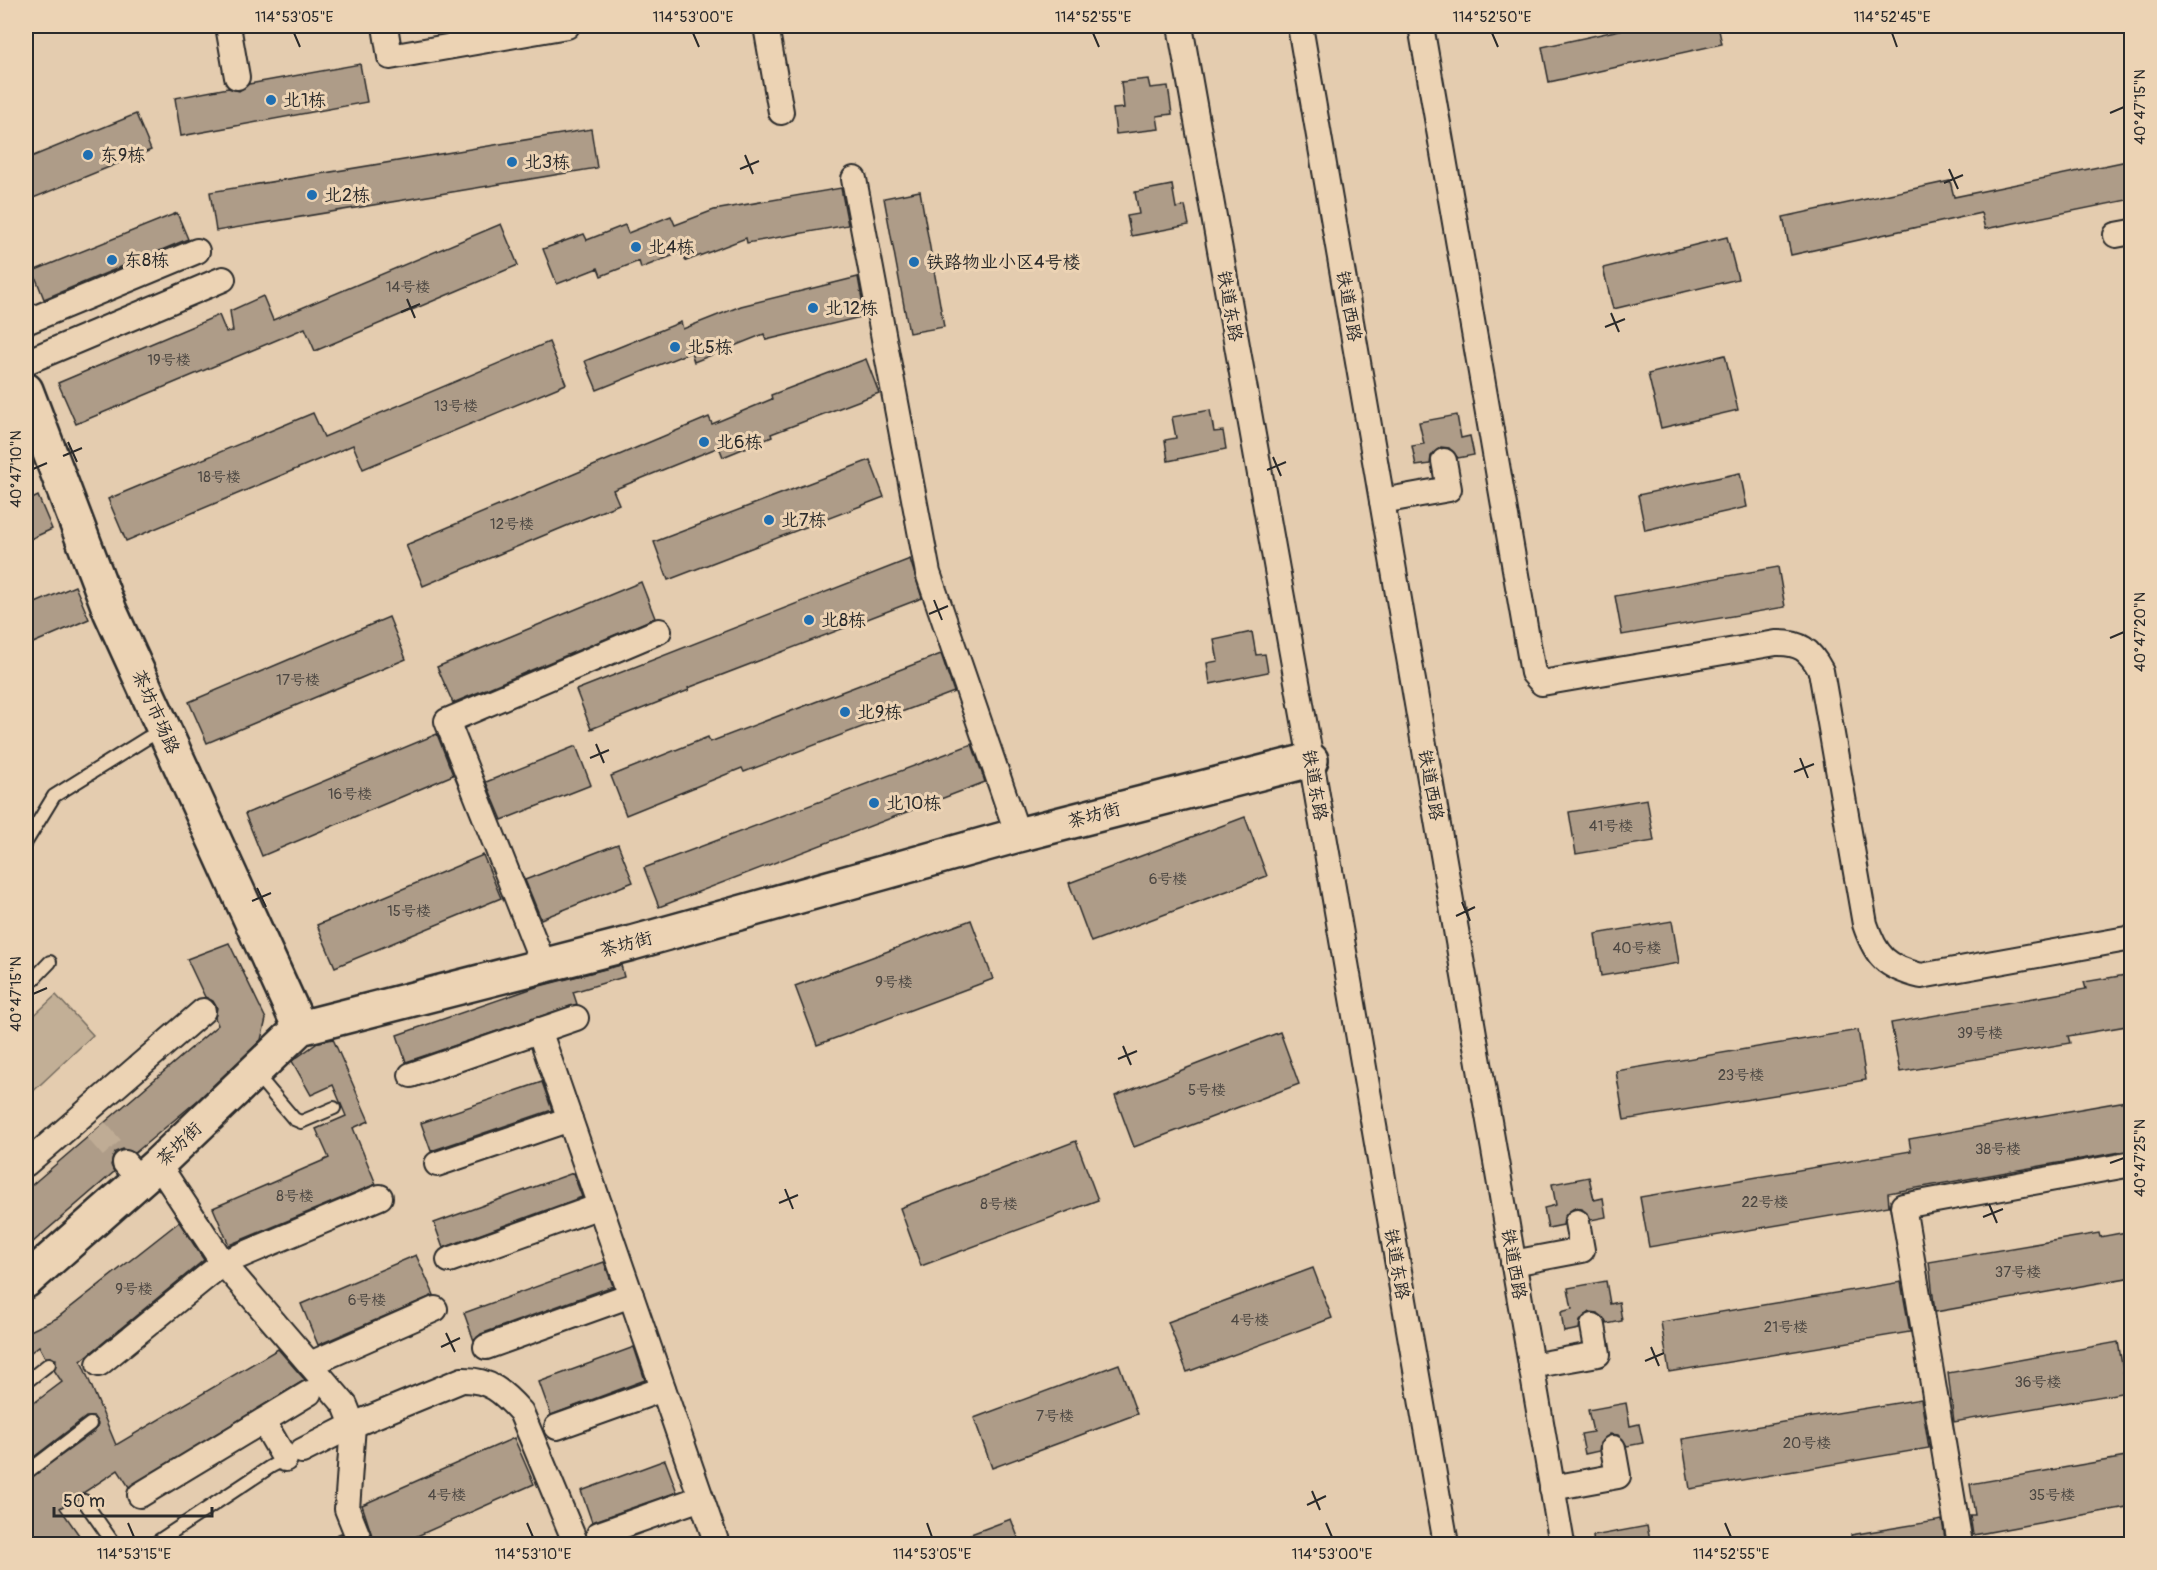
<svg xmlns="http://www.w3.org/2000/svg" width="2157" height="1570" font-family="Pangolin,'LXGW WenKai TC',sans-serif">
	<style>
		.green { fill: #c2af96; stroke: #766d60; stroke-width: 1.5 }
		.building { fill: #ae9c88; stroke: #2b2b2b; stroke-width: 1.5 }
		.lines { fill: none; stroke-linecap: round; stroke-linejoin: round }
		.street-tunnel { stroke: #bfac95; stroke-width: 24; stroke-dasharray: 24 12; stroke-linecap: butt }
		.lane-casing { stroke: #2b2b2b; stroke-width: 16 }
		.street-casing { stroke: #2b2b2b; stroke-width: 28 }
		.secondary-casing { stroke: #2b2b2b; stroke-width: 38 }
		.lane { stroke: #ecd3b4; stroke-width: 12 }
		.street { stroke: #ecd3b4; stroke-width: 24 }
		.secondary { stroke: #ecd3b4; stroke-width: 33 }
		.ticks { fill: none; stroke: #2b2b2b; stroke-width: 2 }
		.poi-dot { fill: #1f6fb2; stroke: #ecd3b4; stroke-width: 2 }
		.labels { text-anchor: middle; stroke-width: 6; stroke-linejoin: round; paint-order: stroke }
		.number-label { font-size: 15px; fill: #4c4742 }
		.poi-label { font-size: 18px; fill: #2b2b2b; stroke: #ecd3b4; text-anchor: start }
		.street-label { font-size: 18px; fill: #2b2b2b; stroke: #ecd3b4 }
		.neatline { fill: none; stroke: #2b2b2b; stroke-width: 2 }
		.ticks-label { font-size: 15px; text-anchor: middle; fill: #2b2b2b }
	</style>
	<rect width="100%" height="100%" fill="#e4ccaf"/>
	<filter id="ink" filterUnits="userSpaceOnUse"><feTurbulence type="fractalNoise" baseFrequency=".0167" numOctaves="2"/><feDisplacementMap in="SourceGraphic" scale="12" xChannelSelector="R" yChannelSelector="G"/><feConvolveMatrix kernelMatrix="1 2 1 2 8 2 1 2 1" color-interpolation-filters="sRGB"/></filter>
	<g filter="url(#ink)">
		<path class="green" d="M56,995l37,40 -67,63v-75z"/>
		<g class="building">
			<path d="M1638,26h80l4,18 -173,38 -7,-35z"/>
			<path d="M360,64l7,38 -186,34 -6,-38 53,-10 11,3 10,-7z"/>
			<path d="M1148,79l2,9 18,-2 4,28 -15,2 2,13 -43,5 -3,-25 11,-1 -3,-26z"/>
			<path d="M136,114l15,36 -125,51v-42z"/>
			<path d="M591,129l6,39 -381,63 -6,-39z"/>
			<path d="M2132,160v39l-147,30 -4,-16 -190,42 -8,-38 167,-36 4,16z"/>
			<path d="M1172,185l4,23 9,-2 4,19 -58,11 -4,-20 12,-2 -4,-22z"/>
			<path d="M841,188l7,37 -101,18 -1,-5 -60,23 -4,-9 -41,16 -2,-7 -38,15 -3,-8 -41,16 -14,-35 41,-15 3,6 38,-15 3,8 43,-17 4,9 39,-15z"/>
			<path d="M920,191l24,136 -35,6 -25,-135z"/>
			<path d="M177,213l11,26 -144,60 -11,-28z"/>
			<path d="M501,224l17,41 -203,86 -10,-23 -229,96 -18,-41 161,-68 7,17 7,-1 -3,-20 33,-15 10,24z"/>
			<path d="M1727,237l11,42 -125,30 -10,-41z"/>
			<path d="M858,277l7,39 -99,24 -2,-6 -70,28 -3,-10 -94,38 -12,-29 96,-39 2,7 58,-23z"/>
			<path d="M549,342l17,42 -203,85 -10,-24 -227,96 -18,-42 205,-86 11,24z"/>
			<path d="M1725,355l13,55 -77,18 -13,-54z"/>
			<path d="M866,359l13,34 -108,41 1,3 -49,20 -4,-10 -106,43 6,14 -196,82 -17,-41 303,-128 3,7 60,-25 -1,-4z"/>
			<path d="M1210,410l4,22 9,-1 3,18 -58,12 -3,-21 11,-2 -4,-21z"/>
			<path d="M1457,415l4,23 9,-2 4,19 -16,3 -9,-10 -8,-1 -10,9 -1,8 -14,2 -4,-20 12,-2 -5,-22z"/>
			<path d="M870,460l14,37 -216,83 -14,-38z"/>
			<path d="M1740,473l7,34 -102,23 -7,-35z"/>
			<path d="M38,496l14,33 -26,12v-39z"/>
			<path d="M910,559l12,39 -234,90 1,2 -98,39 -15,-39z"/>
			<path d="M1778,567l7,40 -163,28 -7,-39z"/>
			<path d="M641,582l14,36 -202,85 -16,-36z"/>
			<path d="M75,586l14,33 -63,27v-39z"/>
			<path d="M389,617l17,42 -199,84 -18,-41z"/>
			<path d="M1252,632l4,23 9,-1 3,18 -58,12 -3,-21 11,-2 -4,-21z"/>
			<path d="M941,654l13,38 -210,80 -2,-4 -116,47 -15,-39 97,-39 2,5z"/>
			<path d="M437,734l16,41 -191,81 -17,-42z"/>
			<path d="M972,744l13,38 -326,125 -15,-39z"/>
			<path d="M576,746l15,39 -89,35 -16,-38z"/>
			<path d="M1647,799l7,42 -78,13 -7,-42z"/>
			<path d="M1245,817l22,59 -176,66 -22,-59z"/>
			<path d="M618,844l15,38 -92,37 -16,-39z"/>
			<path d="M483,855l18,43 -166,69 -18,-42z"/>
			<path d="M971,920l22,59 -176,66 -22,-59z"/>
			<path d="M1672,921l7,42 -78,13 -6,-42z"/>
			<path d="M229,943l37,76 -5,21 -63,60 -63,53 -12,-4 -8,3 -4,13 3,7 -88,76v-58l192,-165 -3,-7 2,-10 -4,-7 -8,-4 -18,-38z"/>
			<path d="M621,965l3,12 -51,15 4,12 -171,58 -9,-27 139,-48z"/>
			<path d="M2132,974v51l-64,11 2,7 -170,29 -9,-49 195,-34 -2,-7z"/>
			<path d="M1858,1030l8,50 -242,40 -8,-49z"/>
			<path d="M1280,1032l19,52 -165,63 -19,-51z"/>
			<path d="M333,1039l36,82 -16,7 23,56 -147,61 -16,-37 116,-50 -13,-29 30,-13 -13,-31 -22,10 -19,-34 27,-19z"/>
			<path d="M542,1082l10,28 -121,41 -10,-28z"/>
			<path d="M2132,1100v50l-244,43 1,13 -240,41 -9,-50 271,-46 -2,-12z"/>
			<path d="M1076,1141l22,59 -177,66 -21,-58z"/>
			<path d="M573,1173l9,24 -139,51 -9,-25z"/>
			<path d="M1589,1177l5,23 9,-2 3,19 -15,3 -9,-11 -8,-1 -10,9 -1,8 -15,3 -4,-20 12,-3 -4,-21z"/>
			<path d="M179,1222l25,38 -123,101 35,84 162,-96 27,31 -176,107 -11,-17 -58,38 26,37h-60v-64l69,-50 3,-7 -4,-7h-8l-60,46v-54l36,-27 -8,-12 2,-11 -11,-2 -6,-11 -13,10v-23l31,-15z"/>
			<path d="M2132,1231v46l-197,35 -6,-50 170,-29 1,4z"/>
			<path d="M416,1255l18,40 -116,50 -17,-41z"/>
			<path d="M604,1262l9,24 -132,48 -7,7 -10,-28z"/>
			<path d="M1313,1268l19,50 -145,54 -19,-50z"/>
			<path d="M1606,1281l4,23 9,-2 3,19 -15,3 -9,-11 -8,-1 -10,9 -1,8 -15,3 -3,-20 11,-3 -4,-21z"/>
			<path d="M1901,1282l9,50 -241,40 -8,-50z"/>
			<path d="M2118,1342l9,50 -173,30 -6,-49z"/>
			<path d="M634,1347l11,33 -94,35 -12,-33z"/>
			<path d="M1119,1364l18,50 -145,54 -18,-50z"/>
			<path d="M1921,1399l8,49 -239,41 -8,-50z"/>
			<path d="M1626,1403l4,23 9,-2 4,19 -16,3 -9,-11 -8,-1 -10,9 -1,8 -14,3 -4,-20 12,-2 -5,-22z"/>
			<path d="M514,1438l20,46 -137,61h-22l-13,-40z"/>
			<path d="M2132,1456v50l-159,29 -3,-20h5l-5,-31z"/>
			<path d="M665,1460l12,32 -85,30 -11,-31z"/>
			<path d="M1011,1519l10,26h-73l-1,-2z"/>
			<path d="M1942,1520l4,25h-94l-1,-10z"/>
			<path d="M1647,1526l4,19h-57l-1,-9z"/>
			<path d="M341,1533l5,12h-30l-1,-1z"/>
		</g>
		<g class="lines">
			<path class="street-tunnel" d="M96,1130l29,33"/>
			<g class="lane-casing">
				<g id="lane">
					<path d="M26,842l28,-46 93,-58 16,-8"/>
					<path d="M26,987l24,-25"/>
					<path d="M255,1073l39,46 7,3 33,-14"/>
					<path d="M26,1382l23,-18"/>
					<path d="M26,1473l64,-49"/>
					<path d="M84,1501l30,43"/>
					<path d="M154,1544l116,-77 19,-10"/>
				</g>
			</g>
			<g class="street-casing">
				<g id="street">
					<path d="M228,26l9,51"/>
					<path d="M385,26l5,31 177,-31"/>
					<path d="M766,26l15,86"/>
					<path d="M1180,26l131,734 135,784"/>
					<path d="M1300,26l262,1518"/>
					<path d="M1421,26l112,647 9,10 234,-40c24,-1 34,7 45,28l44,253c11,33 21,43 56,52l211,-38"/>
					<path d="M854,179l74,394 90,262"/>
					<path d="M2116,235l16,-3"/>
					<path d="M26,322l171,-71"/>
					<path d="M26,362l197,-83"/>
					<path d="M1382,501l67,-12 -5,-28"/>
					<path d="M544,966l-97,-245 212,-90"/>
					<path d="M539,1030l178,514"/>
					<path d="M411,1075l165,-57"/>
					<path d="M125,1163l15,18"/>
					<path d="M26,1164l177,-153"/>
					<path d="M158,1164l65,99 122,142 8,20 -6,84 14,35"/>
					<path d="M437,1164l133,-45"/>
					<path d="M449,1260l151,-54"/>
					<path d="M1513,1263l69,-13 -5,-28"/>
					<path d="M486,1347l145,-52"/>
					<path d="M99,1364l124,-101 157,-66"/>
					<path d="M310,1364l125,-55"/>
					<path d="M1531,1366l67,-12 -5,-28"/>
					<path d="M263,1421l22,38"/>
					<path d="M557,1427l106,-38"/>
					<path d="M302,1451l51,-26 109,-45c27,-1 41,12 59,32l55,132"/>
					<path d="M1552,1488l66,-12 -5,-28"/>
					<path d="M140,1495l169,-102"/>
					<path d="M599,1534l102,-36"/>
					<path d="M1960,1544l-57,-338 229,-42"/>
				</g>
			</g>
			<g class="secondary-casing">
				<g id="secondary">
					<path d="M26,390l84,221 190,417"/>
					<path d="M26,1281l132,-117 142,-136 332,-85 386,-108 293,-75"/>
				</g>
			</g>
			<use href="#lane" class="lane"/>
			<use href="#street" class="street"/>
			<use href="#secondary" class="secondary"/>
		</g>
	</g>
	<path class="ticks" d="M294,33l6,14M693,33l6,14M1093,33l6,14M1492,33l6,14M1892,33l5,14M2110,113l14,-6M745,155l8,19M740,169l19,-8M1949,169l9,20M1944,183l19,-8M407,299l8,19M401,312l19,-8M1611,313l8,19M1605,327l20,-8M68,442l9,20M63,456l19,-8M1273,457l8,19M33,469l14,-6M1267,470l19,-8M934,600l8,20M929,614l19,-8M2110,638l14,-6M596,744l8,19M590,758l19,-8M1800,758l8,20M1794,772l20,-8M257,888l9,19M252,901l19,-8M1462,902l8,19M1456,916l19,-9M33,994l14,-6M1123,1046l8,19M1118,1059l19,-8M2110,1163l14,-5M785,1189l8,20M779,1203l19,-8M1989,1204l8,19M1983,1217l20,-8M446,1333l9,19M441,1347l19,-9M1651,1347l8,19M1645,1361l19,-8M1312,1491l8,19M1307,1505l19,-9M128,1523l6,14M527,1523l6,14M927,1523l5,14M1326,1523l6,14M1725,1523l6,14"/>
	<g class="poi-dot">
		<circle cx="271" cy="100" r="6"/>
		<circle cx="88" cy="155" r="6"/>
		<circle cx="512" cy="162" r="6"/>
		<circle cx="312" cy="195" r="6"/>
		<circle cx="636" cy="247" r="6"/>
		<circle cx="112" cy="260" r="6"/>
		<circle cx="914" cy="262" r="6"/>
		<circle cx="813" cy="308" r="6"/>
		<circle cx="675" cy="347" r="6"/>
		<circle cx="704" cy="442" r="6"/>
		<circle cx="769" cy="520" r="6"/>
		<circle cx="809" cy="620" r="6"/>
		<circle cx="845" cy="712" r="6"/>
		<circle cx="874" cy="803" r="6"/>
	</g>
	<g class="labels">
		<g class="number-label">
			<text x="408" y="292">14号楼</text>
			<text x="169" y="365">19号楼</text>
			<text x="456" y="411">13号楼</text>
			<text x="219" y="482">18号楼</text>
			<text x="512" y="529">12号楼</text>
			<text x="298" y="685">17号楼</text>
			<text x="350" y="799">16号楼</text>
			<text x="1611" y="831">41号楼</text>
			<text x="1168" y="884">6号楼</text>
			<text x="409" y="916">15号楼</text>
			<text x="1637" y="953">40号楼</text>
			<text x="894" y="987">9号楼</text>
			<text x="1980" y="1038">39号楼</text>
			<text x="1741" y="1080">23号楼</text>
			<text x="1207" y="1095">5号楼</text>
			<text x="1998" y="1154">38号楼</text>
			<text x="295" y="1201">8号楼</text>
			<text x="1765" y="1207">22号楼</text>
			<text x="999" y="1209">8号楼</text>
			<text x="2018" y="1277">37号楼</text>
			<text x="134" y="1294">9号楼</text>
			<text x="367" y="1305">6号楼</text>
			<text x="1250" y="1325">4号楼</text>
			<text x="1786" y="1332">21号楼</text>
			<text x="2038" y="1387">36号楼</text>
			<text x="1055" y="1421">7号楼</text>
			<text x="1807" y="1448">20号楼</text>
			<text x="447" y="1500">4号楼</text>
			<text x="2052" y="1500">35号楼</text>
		</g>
		<g class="poi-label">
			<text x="283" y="106">北1栋</text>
			<text x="100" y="161">东9栋</text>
			<text x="524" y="168">北3栋</text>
			<text x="324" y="201">北2栋</text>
			<text x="648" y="253">北4栋</text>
			<text x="124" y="266">东8栋</text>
			<text x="926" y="268">铁路物业小区4号楼</text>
			<text x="825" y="314">北12栋</text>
			<text x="687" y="353">北5栋</text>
			<text x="716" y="448">北6栋</text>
			<text x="781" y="526">北7栋</text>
			<text x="821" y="626">北8栋</text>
			<text x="857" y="718">北9栋</text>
			<text x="886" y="809">北10栋</text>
		</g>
		<g class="street-label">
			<text transform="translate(1230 306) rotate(80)" y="6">铁道东路</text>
			<text transform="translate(1349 306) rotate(80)" y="6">铁道西路</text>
			<text transform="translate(156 712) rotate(66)" y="6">茶坊市场路</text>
			<text transform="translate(1315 785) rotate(80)" y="6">铁道东路</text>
			<text transform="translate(1431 785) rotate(80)" y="6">铁道西路</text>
			<text transform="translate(1094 815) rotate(-15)" y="6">茶坊街</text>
			<text transform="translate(626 944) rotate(-15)" y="6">茶坊街</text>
			<text transform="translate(179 1144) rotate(-44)" y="6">茶坊街</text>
			<text transform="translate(1397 1264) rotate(80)" y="6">铁道东路</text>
			<text transform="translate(1514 1264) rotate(80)" y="6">铁道西路</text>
		</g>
	</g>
	<rect width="2157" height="1570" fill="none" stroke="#ecd3b4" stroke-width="66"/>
	<path d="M54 1507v9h158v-9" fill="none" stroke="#2b2b2b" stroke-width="3"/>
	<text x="63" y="1507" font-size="18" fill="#2b2b2b" stroke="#ecd3b4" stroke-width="4.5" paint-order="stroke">50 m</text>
	<rect x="33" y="33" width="2091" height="1504" class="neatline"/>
	<g class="ticks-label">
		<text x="294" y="22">114°53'05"E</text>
		<text x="693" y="22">114°53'00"E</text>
		<text x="1093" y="22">114°52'55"E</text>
		<text x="1492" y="22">114°52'50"E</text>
		<text x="1892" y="22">114°52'45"E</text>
		<text transform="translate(2140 107) rotate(-90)" y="5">40°47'15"N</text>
		<text transform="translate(16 469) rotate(-90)" y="5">40°47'10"N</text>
		<text transform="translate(2140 632) rotate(-90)" y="5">40°47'20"N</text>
		<text transform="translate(16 994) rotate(-90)" y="5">40°47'15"N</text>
		<text transform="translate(2140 1158) rotate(-90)" y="5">40°47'25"N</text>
		<text x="134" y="1559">114°53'15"E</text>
		<text x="533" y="1559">114°53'10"E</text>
		<text x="932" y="1559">114°53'05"E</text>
		<text x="1332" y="1559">114°53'00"E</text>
		<text x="1731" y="1559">114°52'55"E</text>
	</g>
</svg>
